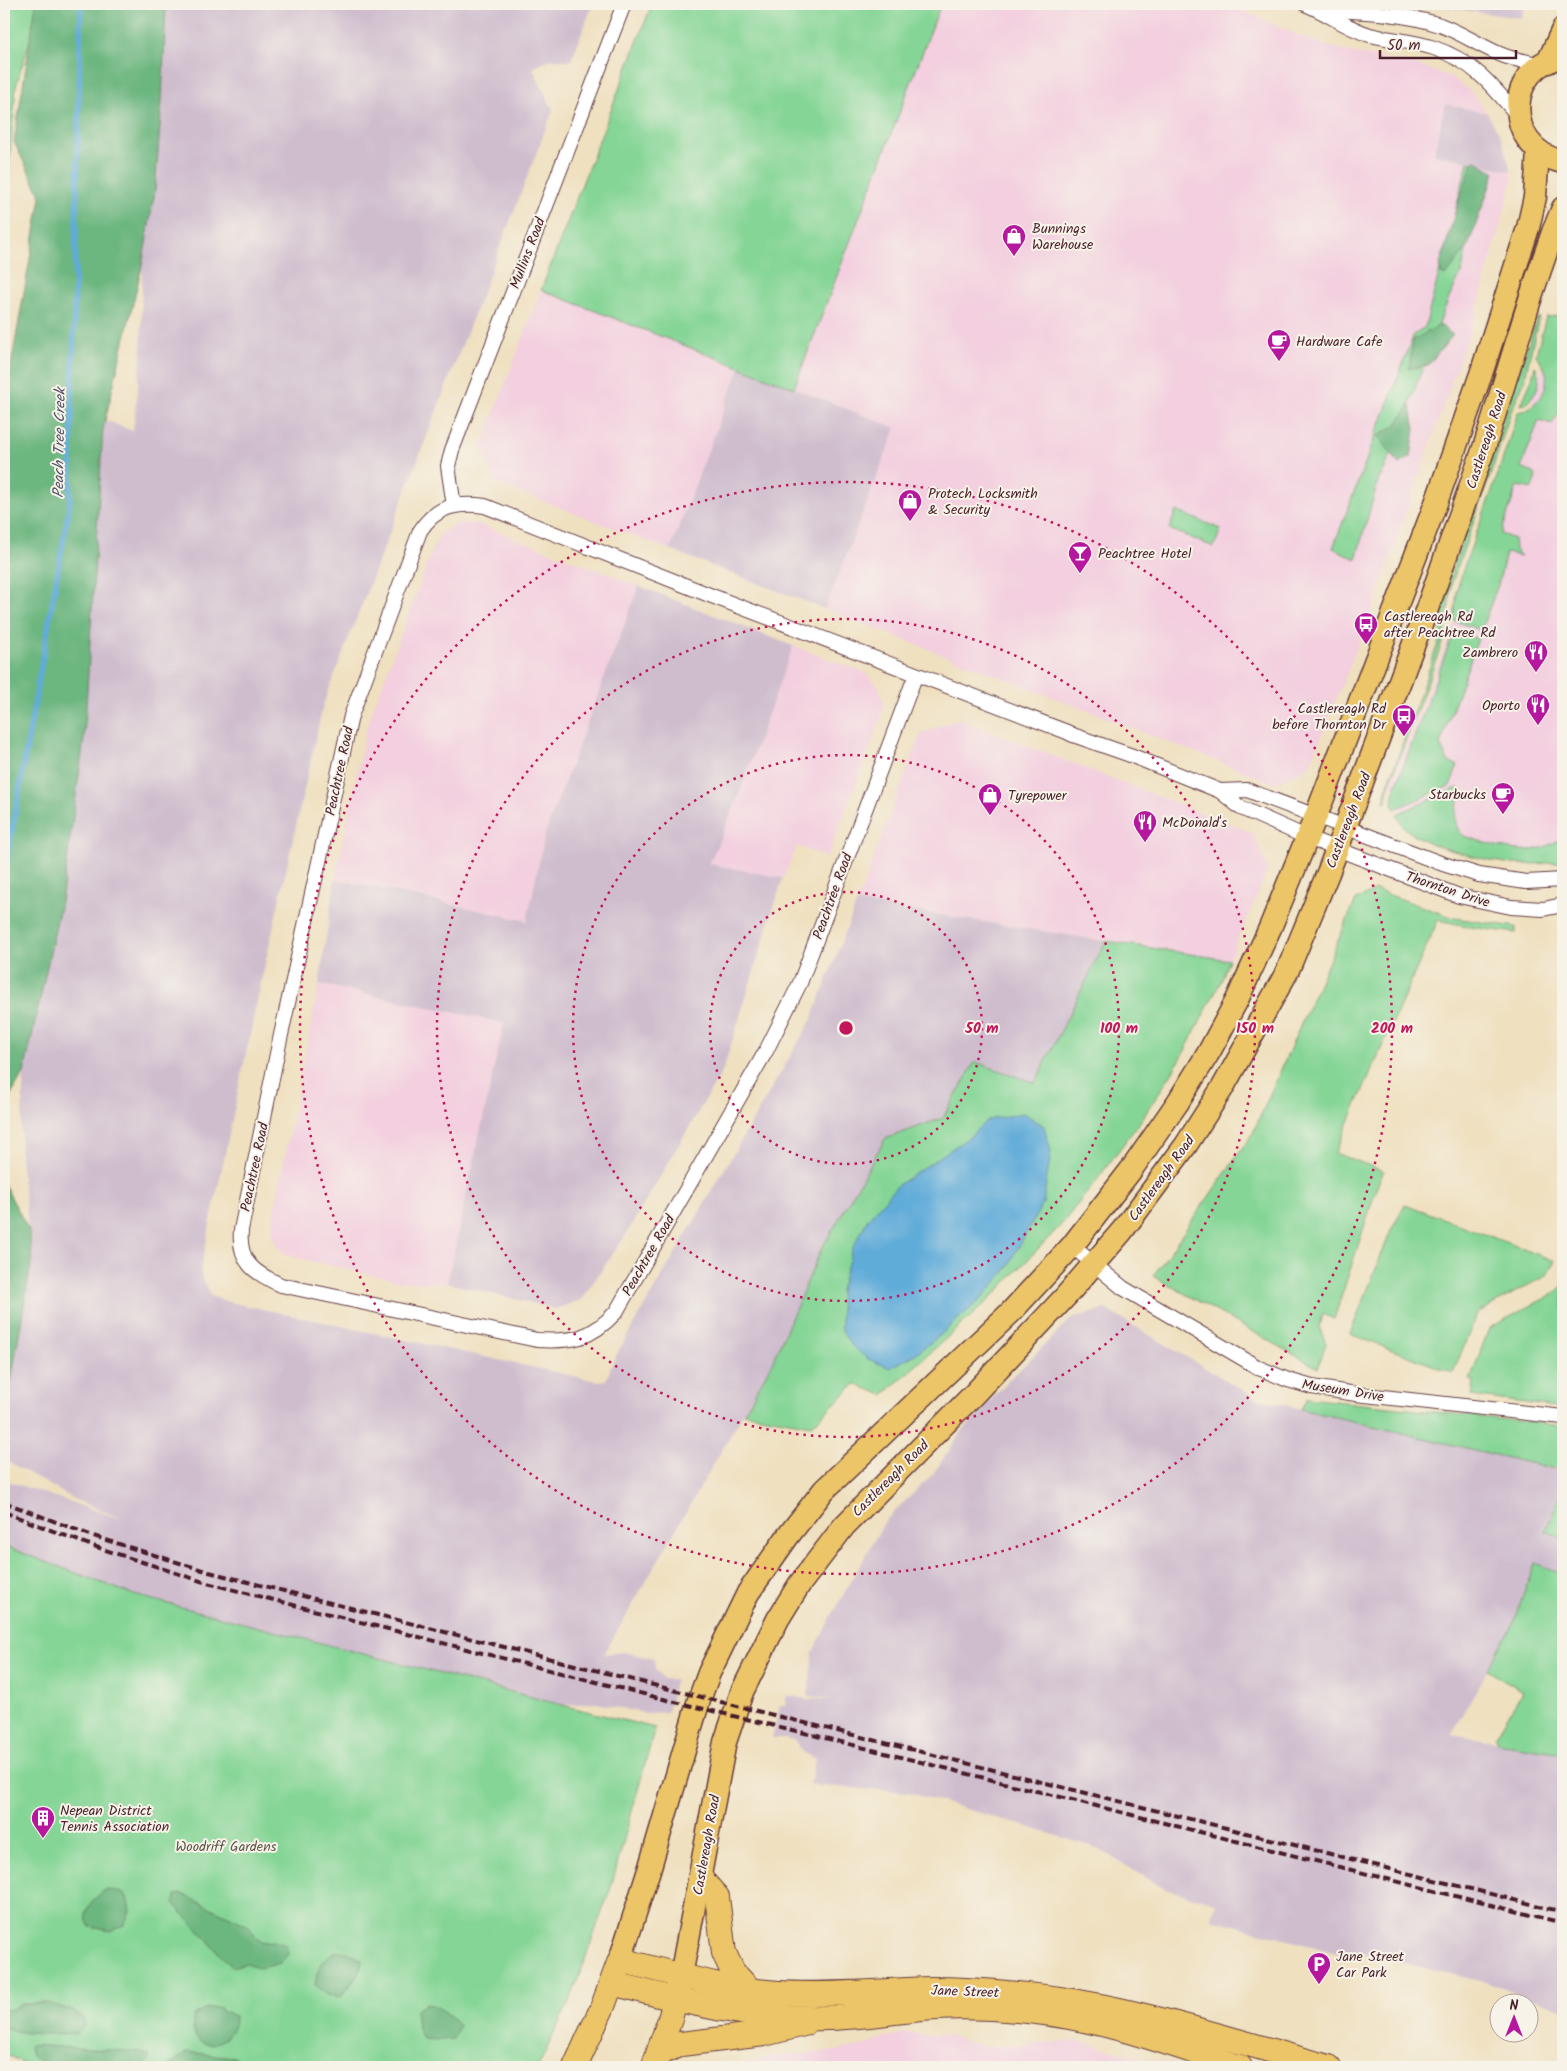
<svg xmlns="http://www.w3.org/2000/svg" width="1567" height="2071" font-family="Kalam,sans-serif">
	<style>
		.built { fill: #f3cfdf }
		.industrial { fill: #cfbdce }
		.green { fill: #85d596; stroke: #687a60 }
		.forest { fill: #6cb67f; stroke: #5b6a55 }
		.water { fill: #60acd9; stroke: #556682 }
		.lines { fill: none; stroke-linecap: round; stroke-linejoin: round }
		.stream { stroke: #60acd9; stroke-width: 5.5 }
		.minor-casing { stroke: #633c41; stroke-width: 16 }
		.primary-casing { stroke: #633c41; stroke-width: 25 }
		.trunk-casing { stroke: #633c41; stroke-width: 26 }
		.minor { stroke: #fff; stroke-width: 14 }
		.primary { stroke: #ecc569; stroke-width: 22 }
		.trunk { stroke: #ecc569; stroke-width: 24 }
		.rail { stroke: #4a1f2b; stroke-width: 4; stroke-dasharray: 8 4; stroke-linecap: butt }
		.ring { fill: none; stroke: #c2185b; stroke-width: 2.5; stroke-dasharray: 2.5 5 }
		.labels { text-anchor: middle; stroke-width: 4; stroke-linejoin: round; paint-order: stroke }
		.poi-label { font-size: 14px; fill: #4a1f2b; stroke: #f7f3e8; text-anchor: start }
		.street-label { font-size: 14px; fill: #4a1f2b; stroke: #f7f3e8 }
		.park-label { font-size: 14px; fill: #5c564b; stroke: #f7f3e8 }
		.water-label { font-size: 15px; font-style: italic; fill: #525068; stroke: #f7f3e8 }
		.centre { fill: #c2185b; stroke: #f7f3e8; stroke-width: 2.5 }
		.ring-label { font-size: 15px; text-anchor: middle; font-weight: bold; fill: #c2185b; stroke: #f7f3e8; stroke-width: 4; stroke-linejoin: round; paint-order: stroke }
	</style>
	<rect width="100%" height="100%" fill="#f7f3e8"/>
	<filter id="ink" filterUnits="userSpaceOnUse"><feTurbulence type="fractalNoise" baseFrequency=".02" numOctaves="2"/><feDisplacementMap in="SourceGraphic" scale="10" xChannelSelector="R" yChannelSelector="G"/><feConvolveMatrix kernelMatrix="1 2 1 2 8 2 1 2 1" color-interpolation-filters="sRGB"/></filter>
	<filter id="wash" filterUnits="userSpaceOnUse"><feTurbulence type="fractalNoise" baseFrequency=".0096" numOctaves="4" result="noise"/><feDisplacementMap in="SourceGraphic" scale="20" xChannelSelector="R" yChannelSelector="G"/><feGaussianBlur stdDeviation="1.12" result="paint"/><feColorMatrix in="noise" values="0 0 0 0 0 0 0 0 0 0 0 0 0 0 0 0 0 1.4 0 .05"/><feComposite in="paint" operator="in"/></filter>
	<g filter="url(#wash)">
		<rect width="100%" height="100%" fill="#efe0c0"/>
		<g class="built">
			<path d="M941,4h286l68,30 29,11 25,7 69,13 33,12 20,15 16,21 -41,-9 -12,50 77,17 2,8 -38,137 -102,291 -64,160 -35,16 -449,-174 71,-181 -102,-40z"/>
			<path d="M541,290l199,77 -70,183 -174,-67 -15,-36z"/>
			<path d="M1563,304v557l-77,-2 -29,-7 -45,-18 -18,-39 3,-7 -7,-2 71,-179 92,-268z"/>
			<path d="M459,523l19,1 161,62 -94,248 -18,87 -192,-42 31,-150 67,-181 9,-16z"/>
			<path d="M793,646l73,27 12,13 6,17 -4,18 -53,137 -30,-12 -14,32 -74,-14 27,-62z"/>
			<path d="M958,719l295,114 15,36 -39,91 -372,-58 64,-168z"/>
			<path d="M319,984l185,39 -57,260 -45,-1 -117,-27 -13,-18 3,-29z"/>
			<path d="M905,2033l47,4 35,10 89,-6 102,26h-444l11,-4 44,-8 41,-3 36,-7 19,-7z"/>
		</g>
		<g class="industrial">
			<path d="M166,4h427l-22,57 -20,-2 -13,5 -5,5 20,41 -230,595 -63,282 -60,285 10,24 19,6 265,57 103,22 9,-1 9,-23 197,-338 45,-117 249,39 -71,142 -60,-21 -32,56 -58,21 -64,111 -49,113 -168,291 20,-2 30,7 1,9 8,11 12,1 -7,32 -24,1 -47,-10 -35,2 -428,-110 -130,-49v-66l123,41 -53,-22 -65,-37 -5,-5v-31l28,-168 -12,-99 4,-86 37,-171 23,-163 19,-310 2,-9 28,11 8,-71 1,-94 13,-76 7,-90z"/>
			<path d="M1434,4h93l-7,14 -72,-10z"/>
			<path d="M1445,104l42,9 14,24 10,34 -77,-17z"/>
			<path d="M740,367l156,61 -71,181 -155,-59z"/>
			<path d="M639,586l154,60 -57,156 -27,62 74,14 -60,192 -98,166 -44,64 -25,9 -109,-26 57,-260 -185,-39 16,-105 192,42 18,-87z"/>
			<path d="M1105,1309l151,89 307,73v13l-17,47 17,7v36l-29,-10 -23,65 -60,105 112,19v257l-78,-28 -125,-29 -6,5 -142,-39 4,-16 -51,-14 -68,-41 -79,-24 -111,-32 -97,-7 5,-26 -12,-7 -8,-11 -9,-3h-14l8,-33h5l2,-10 19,4h28l-26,-3 5,-44 19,-37 53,-94 48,-47 28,-41 45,-50 65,-64z"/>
		</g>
		<g class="green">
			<path d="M4,4h37l-25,82 -12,136z"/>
			<path d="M652,4h289l-147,384 -253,-98z"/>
			<path d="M1468,162l16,4 -23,108 -13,26 -62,166 -8,15 -22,78 -23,-11 81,-214 11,-7z"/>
			<path d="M1558,316l5,2v88l-11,18 -13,-4 -18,48 13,5 2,3 -4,13 -15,-3 -16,48 13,5 1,11 6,6 -15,-3 -8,32 -17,45 -27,-9 3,-31 8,-26 31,-84 22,-68c17,-3 31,-21 28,-39 -2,-7 -6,-13 -10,-18l10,-38z"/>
			<path d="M1539,317l-15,64 -14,33 -19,59 -39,109 -5,34h-5l6,-34 38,-110 51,-154z"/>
			<path d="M1535,366c8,18 3,23 -8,37l-6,2 11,-26z"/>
			<path d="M1176,511l45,18 -7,18 -45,-18z"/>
			<path d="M1442,622h5l-3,16 -56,150 -2,14h-2l1,-9 55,-155z"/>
			<path d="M1454,631l24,8 -38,105 8,18 10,3 -8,21 -55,23 -2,-3 1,-15z"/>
			<path d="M1457,788l5,2c-5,17 -13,33 2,46 27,8 58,22 85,9 6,-3 12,-5 14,-12v29c-16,1 -33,3 -50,2 -26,-3 -86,-17 -106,-34 -5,-4 -8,-10 -10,-16z"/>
			<path d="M1376,890l78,28 62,9v6l-45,-6 -33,-7 -103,233 49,18 -4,7 -46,141 -12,-5 -3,13 7,16 -8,25 -165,-92 99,-141 104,-235z"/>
			<path d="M1106,941l123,19 -8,21 -41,79 -38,59 -49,66 -32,40 -71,74 -107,96 -28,-11 -43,41 -68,-12 28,-50 49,-113 64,-111 58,-21 32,-56 60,21z"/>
			<path d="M1405,1204l150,57 -8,14 -70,38 -24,60 -103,-39 42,-106z"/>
			<path d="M1563,1285v123l-91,-12 2,-15 -4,-1 19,-52 66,-35z"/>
			<path d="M1307,1398l256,28v45l-262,-62z"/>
			<path d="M1563,1486v52l-17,-7z"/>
			<path d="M4,1546l130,49 428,110 93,23 -44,159 -40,111 -33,69h-504l-30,-13z"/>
			<path d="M1535,1563l28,11v179l-66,-10 -2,-6 28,-46 -36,-21 24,-41z"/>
		</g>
		<g class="forest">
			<path d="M36,4h130l-4,96 -7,90 -13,76 -39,163 -19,310 -23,163 -37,171 -20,34v-702l37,-208 -27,-55z"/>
			<path d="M1474,160l21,12 -27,74 -22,30 -5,-2 -1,-9 19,-65z"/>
			<path d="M1440,325l13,10 -25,30 -19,4 4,-29z"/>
			<path d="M1410,404l5,25 -4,28 -12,7 -21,-28 19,-12z"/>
			<path d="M4,1184l25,47 3,27 -27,159h-1z"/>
			<path d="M105,1890l13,1 9,5 3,15 -6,14 -13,6 -21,-4c-11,-15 3,-28 15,-37z"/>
			<path d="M182,1894l65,31 14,17 13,-1 12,4 2,9 -8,9 -11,3 -10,2 -12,-5 -15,4 -58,-63 1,-9z"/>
			<path d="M334,1952h13l15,8 -3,14 -18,23 -13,-2 -13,-10c2,-15 6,-24 19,-33z"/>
			<path d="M48,2003l23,7 12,8 1,9 -6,6c-20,1 -58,3 -74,-6v-17l8,-1 10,-5z"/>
			<path d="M427,2003c13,5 24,11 32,23l-6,13 -13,1 -17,-1c-6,-10 -8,-17 -7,-29z"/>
			<path d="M219,2007l2,4 14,5c1,34 -51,41 -41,-1l10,-6z"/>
			<path d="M30,2045l110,7 10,3 -2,7 -5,5h-89l-21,-9 -4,-10z"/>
			<path d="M187,2052l47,5 8,10h-75z"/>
		</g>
		<path class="water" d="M1023,1113l21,13 7,26 -8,51 -39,70 -25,28 -40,35 -25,19 -24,13 -22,-9 -18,-15 -9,-14 -1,-40 13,-43 15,-28 30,-34 70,-47 20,-18z"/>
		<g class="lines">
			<path class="stream" d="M4,876l66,-374 11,-498"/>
		</g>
	</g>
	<g filter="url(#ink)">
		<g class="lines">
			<g class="minor-casing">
				<g id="minor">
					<path d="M1305,4c23,9 41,24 65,31 21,5 43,6 64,13 39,13 59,38 84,68"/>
					<path d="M1322,10c39,1 81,3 118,15 22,8 40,21 62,30 12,5 28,7 41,10"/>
					<path d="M454,506l-6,-40 4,-16 172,-446"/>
					<path d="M916,674l-116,309 -34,68 -150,261c-25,27 -43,30 -79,28l-256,-55c-27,-12 -43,-23 -40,-55l38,-186 72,-328 69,-185c16,-25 37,-29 65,-25l227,90 355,136 6,3 57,20 90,36 21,17 65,29 153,59 52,11 32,2 20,-4"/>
					<path d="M1220,791l27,-1 196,74 36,11 47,7 37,-2"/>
					<path d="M1072,1246l51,42 136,80 29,12 24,7 44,7 207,23"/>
				</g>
			</g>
			<g class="primary-casing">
				<g id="primary">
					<path d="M1563,57c-56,6 -63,91 0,105"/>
					<path d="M1548,62l15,-33"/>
					<path d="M620,1960l29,-90 49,-167 11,-30 39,-80 40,-57 36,-46 186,-177 62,-67 59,-76 47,-68 31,-50 28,-52 33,-72 46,-112 120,-313 46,-132 46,-143 7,-31 3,-46"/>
					<path d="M681,1976l44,-234 17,-50 36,-73 21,-34 45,-59 130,-132 92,-98 56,-65 64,-86 37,-58 64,-115 41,-99 103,-275 54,-153 47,-152 21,-61 10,-24"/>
				</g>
			</g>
			<g class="trunk-casing">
				<g id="trunk">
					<path d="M700,1878l17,19 7,56 9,19 17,18"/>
					<path d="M612,1983c71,19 142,37 216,35 37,-1 73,-8 109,-10 30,-2 61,0 91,3 73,7 143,33 212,56"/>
					<path d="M658,2054l23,-10 83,-10 40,-10"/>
					<path d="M655,2062l15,-43 9,-34"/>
					<path d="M575,2067l28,-61 17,-46c52,13 105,30 159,33 50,3 101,-2 151,-4 29,0 58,2 87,5 106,9 210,45 312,73"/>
				</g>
			</g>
			<use href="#minor" class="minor"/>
			<use href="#primary" class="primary"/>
			<use href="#trunk" class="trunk"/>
			<g class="rail">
				<path d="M4,1502l86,33 119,37 464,118 890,222"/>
				<path d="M4,1512l83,32 120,39 464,118 142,34 750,188"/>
			</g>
		</g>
	</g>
	<g class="ring">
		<circle cx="846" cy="1028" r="136"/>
		<circle cx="846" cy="1028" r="273"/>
		<circle cx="846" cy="1028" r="409"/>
		<circle cx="846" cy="1028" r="546"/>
	</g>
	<defs>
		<g id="shop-pin" transform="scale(1.25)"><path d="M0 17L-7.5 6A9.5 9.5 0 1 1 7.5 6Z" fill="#b5179e" stroke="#f7f3e8"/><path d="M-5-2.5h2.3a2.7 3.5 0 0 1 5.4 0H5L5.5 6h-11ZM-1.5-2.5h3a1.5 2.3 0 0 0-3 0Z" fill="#fff"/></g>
		<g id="cafe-pin" transform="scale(1.25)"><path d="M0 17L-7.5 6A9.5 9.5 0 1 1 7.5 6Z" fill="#b5179e" stroke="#f7f3e8"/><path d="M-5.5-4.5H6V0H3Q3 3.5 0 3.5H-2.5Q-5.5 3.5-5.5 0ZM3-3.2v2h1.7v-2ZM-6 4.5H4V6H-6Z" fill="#fff"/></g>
		<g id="bar-pin" transform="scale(1.25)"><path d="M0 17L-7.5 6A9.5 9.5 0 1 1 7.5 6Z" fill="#b5179e" stroke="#f7f3e8"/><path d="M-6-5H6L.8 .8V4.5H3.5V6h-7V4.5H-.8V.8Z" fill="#fff"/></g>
		<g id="bus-pin" transform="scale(1.25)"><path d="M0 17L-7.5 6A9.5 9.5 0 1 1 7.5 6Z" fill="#b5179e" stroke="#f7f3e8"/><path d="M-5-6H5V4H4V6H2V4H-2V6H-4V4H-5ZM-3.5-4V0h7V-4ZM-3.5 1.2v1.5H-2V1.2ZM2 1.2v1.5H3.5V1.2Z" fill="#fff"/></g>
		<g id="restaurant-pin" transform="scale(1.25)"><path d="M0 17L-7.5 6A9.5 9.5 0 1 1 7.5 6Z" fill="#b5179e" stroke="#f7f3e8"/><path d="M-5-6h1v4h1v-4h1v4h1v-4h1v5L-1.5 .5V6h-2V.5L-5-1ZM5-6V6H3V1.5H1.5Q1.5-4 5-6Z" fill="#fff"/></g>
		<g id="building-pin" transform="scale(1.25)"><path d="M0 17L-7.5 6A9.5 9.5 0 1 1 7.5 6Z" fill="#b5179e" stroke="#f7f3e8"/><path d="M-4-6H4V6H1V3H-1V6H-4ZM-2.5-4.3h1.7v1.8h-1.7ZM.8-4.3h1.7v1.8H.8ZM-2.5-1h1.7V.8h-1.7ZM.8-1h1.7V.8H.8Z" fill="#fff"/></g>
		<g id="parking-pin" transform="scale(1.25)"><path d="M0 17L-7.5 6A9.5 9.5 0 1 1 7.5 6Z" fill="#b5179e" stroke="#f7f3e8"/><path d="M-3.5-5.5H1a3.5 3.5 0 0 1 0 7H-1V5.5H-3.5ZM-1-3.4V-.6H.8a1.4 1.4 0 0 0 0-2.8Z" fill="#fff"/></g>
	</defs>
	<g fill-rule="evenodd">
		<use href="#shop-pin" x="1014" y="236"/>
		<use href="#cafe-pin" x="1279" y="341"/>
		<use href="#shop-pin" x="910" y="501"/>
		<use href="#bar-pin" x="1080" y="553"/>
		<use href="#bus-pin" x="1366" y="624"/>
		<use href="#restaurant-pin" x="1536" y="652"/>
		<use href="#restaurant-pin" x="1538" y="705"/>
		<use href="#bus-pin" x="1404" y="716"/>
		<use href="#cafe-pin" x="1503" y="794"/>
		<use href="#shop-pin" x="990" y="795"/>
		<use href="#restaurant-pin" x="1145" y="822"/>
		<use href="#building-pin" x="43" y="1818"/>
		<use href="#parking-pin" x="1319" y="1964"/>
	</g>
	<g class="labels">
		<g class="poi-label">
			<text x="1032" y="233">Bunnings<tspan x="1032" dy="16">Warehouse</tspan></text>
			<text x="1296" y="346">Hardware Cafe</text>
			<text x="928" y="498">Protech Locksmith<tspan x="928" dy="16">&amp; Security</tspan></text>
			<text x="1098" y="558">Peachtree Hotel</text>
			<text x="1384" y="621">Castlereagh Rd<tspan x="1384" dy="16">after Peachtree Rd</tspan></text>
			<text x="1518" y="657" text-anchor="end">Zambrero</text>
			<text x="1520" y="710" text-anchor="end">Oporto</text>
			<text x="1386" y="713" text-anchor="end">Castlereagh Rd<tspan x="1386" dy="16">before Thornton Dr</tspan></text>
			<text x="1486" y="799" text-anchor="end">Starbucks</text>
			<text x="1008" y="800">Tyrepower</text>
			<text x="1162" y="827">McDonald's</text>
			<text x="60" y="1815">Nepean District<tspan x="60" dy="16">Tennis Association</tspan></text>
			<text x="1336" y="1961">Jane Street<tspan x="1336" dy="16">Car Park</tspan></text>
		</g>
		<g class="street-label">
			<text transform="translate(527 253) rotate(-69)" y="5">Mullins Road</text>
			<text transform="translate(1486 440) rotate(-72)" y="5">Castlereagh Road</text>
			<text transform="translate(339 771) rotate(-78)" y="5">Peachtree Road</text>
			<text transform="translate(1348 820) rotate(-69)" y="5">Castlereagh Road</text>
			<text transform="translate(1448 889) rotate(18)" y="5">Thornton Drive</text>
			<text transform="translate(832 896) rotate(-70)" y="5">Peachtree Road</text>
			<text transform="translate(254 1167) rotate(-78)" y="5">Peachtree Road</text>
			<text transform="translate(1161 1178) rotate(-54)" y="5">Castlereagh Road</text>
			<text transform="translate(648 1255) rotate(-60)" y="5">Peachtree Road</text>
			<text transform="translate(1343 1390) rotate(9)" y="5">Museum Drive</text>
			<text transform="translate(890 1478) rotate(-45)" y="5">Castlereagh Road</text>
			<text transform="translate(706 1845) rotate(-80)" y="5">Castlereagh Road</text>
			<text transform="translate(965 1991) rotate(2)" y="5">Jane Street</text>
		</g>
		<g class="park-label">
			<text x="226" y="1851">Woodriff Gardens</text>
		</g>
		<g class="water-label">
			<text transform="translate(59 443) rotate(-89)" y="5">Peach Tree Creek</text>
		</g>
	</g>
	<circle cx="846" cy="1028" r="8" class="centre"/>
	<g class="ring-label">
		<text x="982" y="1033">50 m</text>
		<text x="1119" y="1033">100 m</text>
		<text x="1255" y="1033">150 m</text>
		<text x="1392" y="1033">200 m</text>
	</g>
	<rect width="1567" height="2071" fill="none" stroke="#f7f3e8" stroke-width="20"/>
	<g transform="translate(1514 2018)"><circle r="24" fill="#f7f3e8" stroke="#b29e9c"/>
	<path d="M0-4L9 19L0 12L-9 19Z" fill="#b5179e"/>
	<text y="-8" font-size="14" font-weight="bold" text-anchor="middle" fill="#4a1f2b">N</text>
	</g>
	<path d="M1380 50v8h136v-8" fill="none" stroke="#4a1f2b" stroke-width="2.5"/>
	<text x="1387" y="50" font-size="15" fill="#4a1f2b" stroke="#f7f3e8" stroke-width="4" paint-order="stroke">50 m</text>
</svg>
